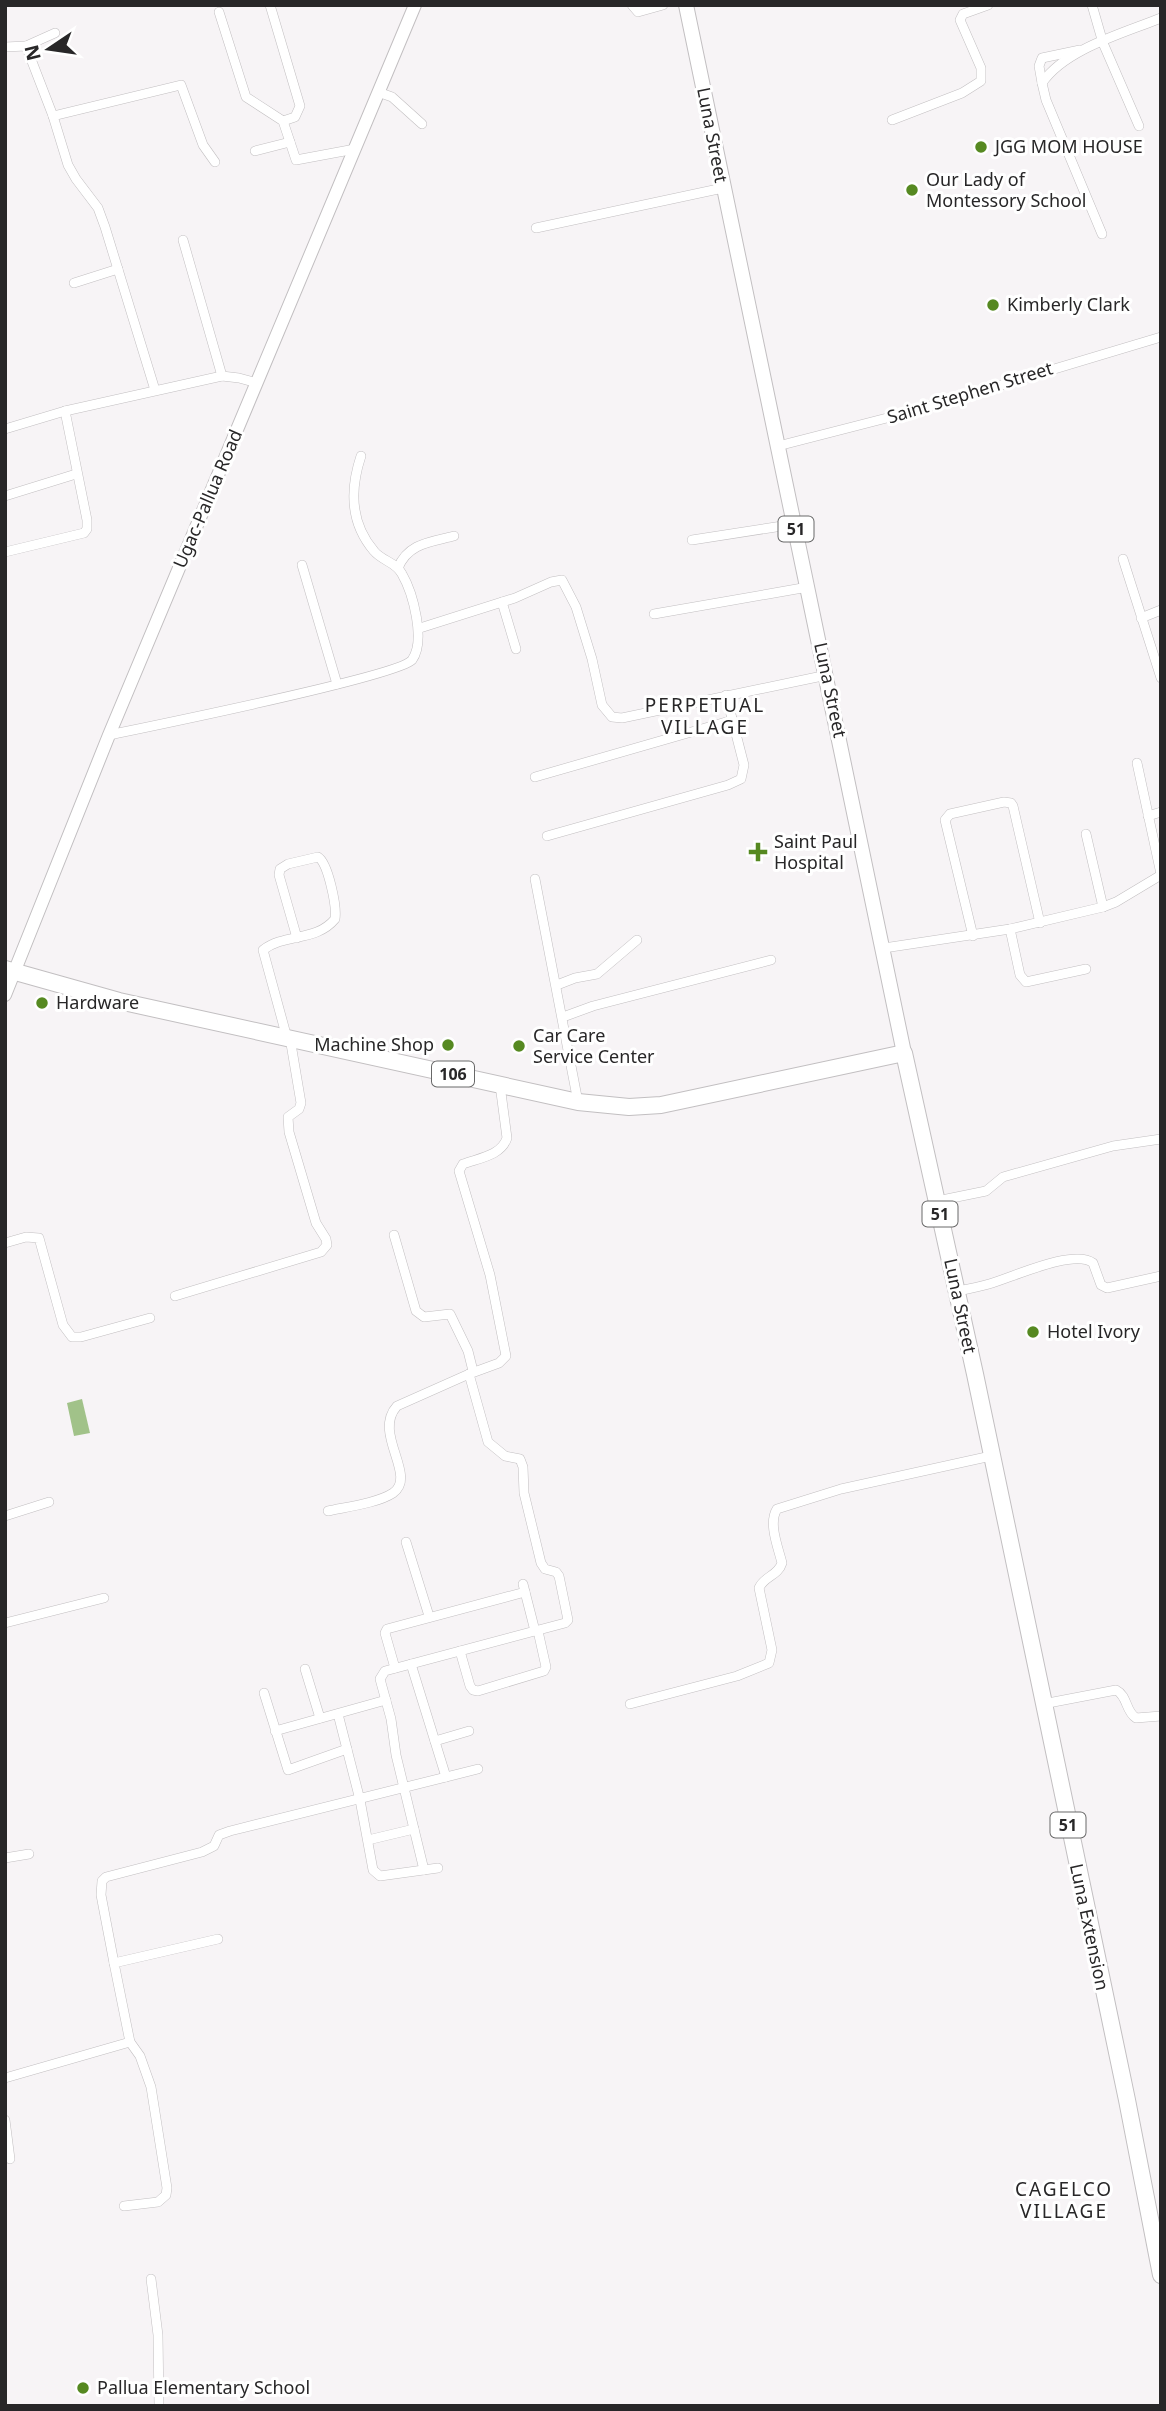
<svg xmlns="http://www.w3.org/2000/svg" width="1166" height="2411" font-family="'Noto Sans',sans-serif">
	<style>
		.water { fill: #a1c289 }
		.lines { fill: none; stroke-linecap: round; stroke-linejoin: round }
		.street-casing { stroke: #c2bfc1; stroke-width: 10 }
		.secondary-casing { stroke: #c2bfc1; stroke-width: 14 }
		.primary-casing { stroke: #c2bfc1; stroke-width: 16 }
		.highway-casing { stroke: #c2bfc1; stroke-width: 18 }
		.street { stroke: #fff; stroke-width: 9 }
		.secondary { stroke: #fff; stroke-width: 12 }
		.primary { stroke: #fff; stroke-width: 14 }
		.highway { stroke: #fff; stroke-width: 16 }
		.poi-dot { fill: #568921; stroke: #fff; stroke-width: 2.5 }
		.labels { text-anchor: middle; stroke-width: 6; stroke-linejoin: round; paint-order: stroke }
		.shield { fill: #fff; stroke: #686868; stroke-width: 2 }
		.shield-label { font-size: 16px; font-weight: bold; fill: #282728 }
		.street-label { font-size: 18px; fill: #282728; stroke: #fff }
		.poi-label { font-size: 18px; fill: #282728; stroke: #fff; text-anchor: start }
		.neighbourhood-label { font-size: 19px; letter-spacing: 2px; fill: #282728; stroke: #fff }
	</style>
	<rect width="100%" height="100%" fill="#f7f4f6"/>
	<path class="water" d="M82,1399l8,34 -16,3 -7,-33z"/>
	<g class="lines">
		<g class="street-casing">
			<g id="street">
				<path d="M270,5l30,101 -5,11 -12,4"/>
				<path d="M632,5l6,7 25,-7"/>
				<path d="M1092,5l11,38 36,83"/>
				<path d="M219,12l27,85 37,24 13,39 59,-11"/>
				<path d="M26,46l29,-13"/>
				<path d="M5,47l21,-1 27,70 15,49 8,14 22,29 7,19 50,163"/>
				<path d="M1042,83l-3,-17 3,-8 38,-8"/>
				<path d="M378,92l14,5 30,27"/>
				<path d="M53,116l128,-31 22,60 12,17"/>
				<path d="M892,120l70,-27 19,-12v-13l-21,-48 3,-6 25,-9"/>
				<path d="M255,151l35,-9"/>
				<path d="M536,228l187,-40"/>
				<path d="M1102,234l-56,-134 -4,-17c23,-34 82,-50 119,-65"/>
				<path d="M183,240l39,136"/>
				<path d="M74,283l44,-14"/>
				<path d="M5,429l60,-18 157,-35 17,2 18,5"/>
				<path d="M778,446l140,-36 243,-73"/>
				<path d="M5,496l71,-22"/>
				<path d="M692,540l103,-16"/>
				<path d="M5,552l79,-19 3,-4v-9l-22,-109"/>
				<path d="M1123,559l38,119"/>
				<path d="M302,565l35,119"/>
				<path d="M398,568c10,-25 33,-26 56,-32"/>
				<path d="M502,602l14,47"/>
				<path d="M654,614l154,-27"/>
				<path d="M1141,618l20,-8"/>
				<path d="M420,628l95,-30 36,-16 11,-2 14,27 16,52 10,46 10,12 10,1 205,-43"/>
				<path d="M109,735c38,-8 290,-59 303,-75 14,-19 1,-67 -10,-86 -6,-12 -20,-13 -28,-23 -24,-28 -24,-62 -13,-95"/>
				<path d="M1137,763l24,111"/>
				<path d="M535,777l198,-57"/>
				<path d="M1148,816l13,-4"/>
				<path d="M1086,834l17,73"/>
				<path d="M547,836l181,-51 13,-6 3,-14 -18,-70"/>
				<path d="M535,879l43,223"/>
				<path d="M1010,929l10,46 6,7 60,-13"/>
				<path d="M973,936l-28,-116 5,-6 54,-12 7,1 2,3 27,117"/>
				<path d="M884,948l126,-19 93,-22 13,-5 45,-27"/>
				<path d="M557,985l18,-7 22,-4 40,-34"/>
				<path d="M563,1017l30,-11 178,-46"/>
				<path d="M287,1038l-24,-88c22,-17 53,-8 72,-31 2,-13 -7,-56 -17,-62l-30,7 -8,5 -1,6 18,63"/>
				<path d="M937,1201l49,-10 17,-14 110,-31 48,-7"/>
				<path d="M394,1235l22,76 8,6 26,-3 18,37 5,20"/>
				<path d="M5,1243l21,-6 13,1 24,87 9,12h9l69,-19"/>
				<path d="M957,1291c11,-2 22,-4 32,-7 22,-6 85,-36 104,-21l8,22 6,3 54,-12"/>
				<path d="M175,1296l146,-44 6,-7 -1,-6 -10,-16 -27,-91 -1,-15 11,-8 2,-6 -11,-65"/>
				<path d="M328,1511c18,-4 50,-8 65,-18 25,-17 -21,-60 4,-87l72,-32"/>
				<path d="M5,1516l44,-14"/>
				<path d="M406,1542l23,74"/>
				<path d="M523,1584l12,47"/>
				<path d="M5,1623l99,-25"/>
				<path d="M460,1651l10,35 3,4 5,1 66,-20 2,-4 -8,-36"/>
				<path d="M411,1664l35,113"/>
				<path d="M395,1668l-10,-35 2,-4 138,-37"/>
				<path d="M305,1669l15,49"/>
				<path d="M264,1693l24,77 59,-21"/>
				<path d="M630,1704l107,-28 32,-13 3,-13 -13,-62c5,-12 19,-12 23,-25 -4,-16 -14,-40 -5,-54l64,-20 150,-33"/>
				<path d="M1043,1704l73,-14c12,6 9,21 20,28l25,-2"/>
				<path d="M338,1714l22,86 13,70 7,6 58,-8"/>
				<path d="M275,1731l111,-31"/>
				<path d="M435,1741l34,-10"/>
				<path d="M368,1840l46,-11"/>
				<path d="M5,1858l24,-4"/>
				<path d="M424,1870l-28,-115 -5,-36 -11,-40 5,-8 180,-48 3,-3 -9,-44 -3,-4 -11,-3 -4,-6 -17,-70 -1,-26 -3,-8 -15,-3 -17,-14 -19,-68 30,-11 7,-7 -16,-81 -31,-104 4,-7c16,-6 38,-8 44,-26l-7,-53"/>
				<path d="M114,1963l-13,-68 1,-14 4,-4 96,-25 12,-6 5,-11 11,-4 248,-62"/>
				<path d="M5,2078l125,-36"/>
				<path d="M5,2120l5,39"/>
				<path d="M124,2206l34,-4 8,-7 1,-7 -16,-101 -11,-31 -10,-14 -16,-79 104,-24"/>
				<path d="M151,2279l7,56 1,71"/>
			</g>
		</g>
		<g class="secondary-casing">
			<path id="secondary" d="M5,995l104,-260 306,-730"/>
		</g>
		<g class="primary-casing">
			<path id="primary" d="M686,5l218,1048"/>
		</g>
		<g class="highway-casing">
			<path id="highway" d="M5,969l114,32 459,101 51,5 32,-2 243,-52 71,321 152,726 34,175"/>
		</g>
		<use href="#street" class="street"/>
		<use href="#secondary" class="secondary"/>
		<use href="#primary" class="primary"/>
		<use href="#highway" class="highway"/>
	</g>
	<g class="poi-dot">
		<circle cx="981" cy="147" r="7"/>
		<circle cx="912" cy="190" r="7"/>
		<circle cx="993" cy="305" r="7"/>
		<path d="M754.5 841.5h7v7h7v7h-7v7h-7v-7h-7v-7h7z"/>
		<circle cx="42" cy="1003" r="7"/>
		<circle cx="448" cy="1045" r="7"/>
		<circle cx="519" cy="1046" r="7"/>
		<circle cx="1033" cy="1332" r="7"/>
		<circle cx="83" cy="2388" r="7"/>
	</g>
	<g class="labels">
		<g class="shield">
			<rect x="778.5" y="516.5" width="35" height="25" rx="5"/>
			<rect x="432" y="1061.5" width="42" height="25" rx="5"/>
			<rect x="922.5" y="1201.5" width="35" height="25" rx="5"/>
			<rect x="1050.5" y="1812.5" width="35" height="25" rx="5"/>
		</g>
		<g class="shield-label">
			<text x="796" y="535">51</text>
			<text x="453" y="1080">106</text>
			<text x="940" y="1220">51</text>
			<text x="1068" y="1831">51</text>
		</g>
		<g class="street-label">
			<text transform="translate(712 135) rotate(79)" y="6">Luna Street</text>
			<text transform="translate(970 393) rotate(-17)" y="6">Saint Stephen Street</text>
			<text transform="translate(208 499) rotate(-67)" y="6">Ugac-Pallua Road</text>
			<text transform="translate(830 690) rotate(78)" y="6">Luna Street</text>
			<text transform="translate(960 1306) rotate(78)" y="6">Luna Street</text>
			<text transform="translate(1089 1927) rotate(78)" y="6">Luna Extension</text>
		</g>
		<g class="poi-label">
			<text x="995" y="153">JGG MOM HOUSE</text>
			<text x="926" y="186">Our Lady of<tspan x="926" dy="21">Montessory School</tspan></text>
			<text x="1007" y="311">Kimberly Clark</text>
			<text x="774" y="848">Saint Paul<tspan x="774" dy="21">Hospital</tspan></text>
			<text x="56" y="1009">Hardware</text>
			<text x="533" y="1042">Car Care<tspan x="533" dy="21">Service Center</tspan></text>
			<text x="434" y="1051" text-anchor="end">Machine Shop</text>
			<text x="1047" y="1338">Hotel Ivory</text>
			<text x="97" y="2394">Pallua Elementary School</text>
		</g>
		<g class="neighbourhood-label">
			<text x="705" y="712">PERPETUAL<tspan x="705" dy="22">VILLAGE</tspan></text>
			<text x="1064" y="2196">CAGELCO<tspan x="1064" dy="22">VILLAGE</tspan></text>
		</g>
	</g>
	<rect width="1166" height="2411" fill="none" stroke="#282728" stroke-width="14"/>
	<g transform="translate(49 49) rotate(257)" stroke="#ffffff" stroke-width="5" paint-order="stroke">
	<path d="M0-5L12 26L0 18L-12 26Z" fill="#282728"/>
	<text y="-10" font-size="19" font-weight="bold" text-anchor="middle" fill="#282728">N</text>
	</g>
</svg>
